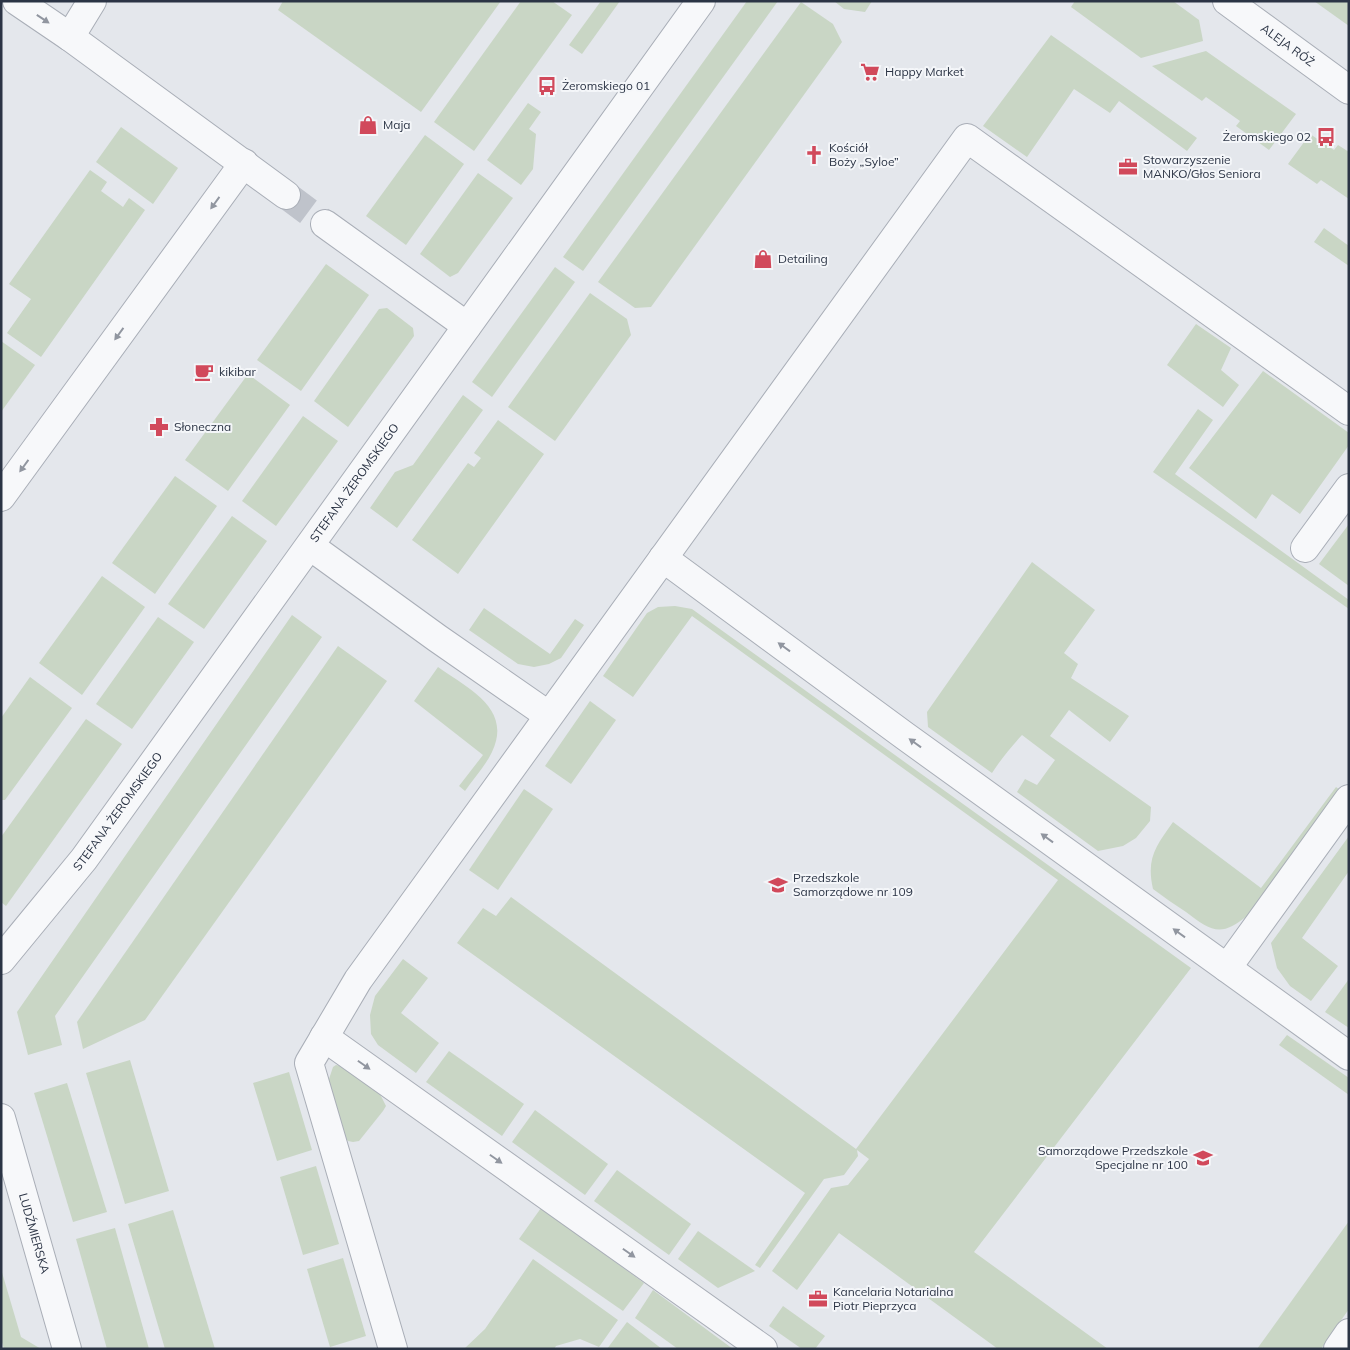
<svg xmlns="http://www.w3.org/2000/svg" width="1350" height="1350" font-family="Mulish,sans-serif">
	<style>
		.green { fill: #c9d6c5 }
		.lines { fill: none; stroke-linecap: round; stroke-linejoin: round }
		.minor-tunnel { stroke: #bfc3cb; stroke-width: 28; stroke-dasharray: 28 14; stroke-linecap: butt }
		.minor-casing { stroke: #a9aeb7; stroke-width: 30 }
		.minor { stroke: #f7f8fa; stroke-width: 28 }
		.oneway { fill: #9196a0 }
		.labels { text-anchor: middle; stroke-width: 4; stroke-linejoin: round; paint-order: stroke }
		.street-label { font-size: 12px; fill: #2b3445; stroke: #f4f6f9 }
		.poi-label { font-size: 12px; fill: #2b3445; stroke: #f4f6f9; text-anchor: start }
	</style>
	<rect width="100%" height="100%" fill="#e4e7ec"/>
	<g class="green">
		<path d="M283,1h218l-80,111 -143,-102z"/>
		<path d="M521,1h31l20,14 -98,136 -40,-29z"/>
		<path d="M601,1h19l-38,53 -13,-9z"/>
		<path d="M747,1h31l-195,270 -20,-14z"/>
		<path d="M834,1h38l-7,11 -21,-3z"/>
		<path d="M1075,1h98l26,19 4,21 -62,17 -70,-51z"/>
		<path d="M1314,1h35v25z"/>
		<path d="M801,2l32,22 9,18 -191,265 -16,1 -37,-26z"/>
		<path d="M1051,35l146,103 -10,13 -68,-50 -9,12 -36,-24 -47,68 -44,-31z"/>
		<path d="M1206,51l90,63 -27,36 -33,-24 4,-5 -34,-24 -4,4 -50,-35z"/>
		<path d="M528,103l13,9 -12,17 7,5 -3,35 -12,16 -34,-25z"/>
		<path d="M121,127l57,41 -25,36 -57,-42z"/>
		<path d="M1310,134l24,16 4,-5 11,7v47l-28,-19 -4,4 -29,-20z"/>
		<path d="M425,135l39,29 -58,81 -40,-29z"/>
		<path d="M90,170l17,12 -6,9 22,16 6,-9 16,12 -104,147 -34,-24 24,-34 -22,-15z"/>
		<path d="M478,173l35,25 -55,75 -8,4 -30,-23z"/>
		<path d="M1324,228l25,18v20l-35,-24z"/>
		<path d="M326,264l43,31 -68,96 -44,-31z"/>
		<path d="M555,267l20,15 -83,115 -20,-15z"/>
		<path d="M590,293l37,26 4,16 -76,106 -47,-34z"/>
		<path d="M387,308l26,20 1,8 -66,91 -34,-26 65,-92z"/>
		<path d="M1196,324l35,24 -10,22 18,15 -16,22 -56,-42z"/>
		<path d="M1,341l34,24 -34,47z"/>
		<path d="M1263,371l86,62v12l-49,69 -28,-20 -16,25 -67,-51z"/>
		<path d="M248,374l42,31 -62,86 -43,-31z"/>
		<path d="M463,395l20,15 -86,118 -27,-20 25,-36 18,-7z"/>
		<path d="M1198,409l15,11 -38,54 174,126v9l-196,-137z"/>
		<path d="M303,416l35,25 -62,85 -34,-25z"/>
		<path d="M498,420l46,34 -86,120 -46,-34 56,-77 6,4 7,-9 -7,-5z"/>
		<path d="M175,476l42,30 -62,88 -43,-31z"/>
		<path d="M232,516l35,25 -63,88 -36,-25z"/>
		<path d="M1349,524v62l-30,-22z"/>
		<path d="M1032,562l63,48 -31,43 14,11 -7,14 58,38 -19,26 -41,-32 -19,26 101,71 -1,14 -14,17 -13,8 -25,5 -81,-59 8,-13 12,6 18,-25 -33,-25c-11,12 -21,24 -30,38l-64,-46 -1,-15z"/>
		<path d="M102,576l43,31 -63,88 -43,-32z"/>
		<path d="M675,606l17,3 499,359 -217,284 134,97h-110l-159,-116 -42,57 -25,-19 59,-83 17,-3 21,-26 -12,-9 1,6 -14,19 -20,4 -64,89 -5,-3 50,-72 -348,-250 26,-35 13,8 15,-19 345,252 202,-269 -366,-264 -59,81 -30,-21 44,-63 11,-6z"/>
		<path d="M484,608l66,46 25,-35 9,6 -23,33 -12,6 -15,3 -16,-3 -49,-34z"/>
		<path d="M292,615l30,22 -267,379 7,29 -34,10 -11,-43z"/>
		<path d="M158,617l36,25 -62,87 -36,-25z"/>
		<path d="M338,646l49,35 -242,339 -62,29 -6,-27z"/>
		<path d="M438,667c29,21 75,41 54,85 -6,13 -18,26 -27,39l-6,-5 24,-31 -69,-54z"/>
		<path d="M30,677l42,31 -67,92h-4v-82z"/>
		<path d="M590,701l26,19 -45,64 -26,-18z"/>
		<path d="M86,719l36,25 -116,162 -5,-4v-65z"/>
		<path d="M1336,787l4,3 -92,125c-27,23 -37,16 -62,-3 -11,-7 -22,-15 -33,-23 -7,-31 3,-43 20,-67l88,66z"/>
		<path d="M524,789l29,20 -55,81 -29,-20z"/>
		<path d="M1349,836v35l-47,67 36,28 -27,35 -21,-15 -13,-18 -6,-25z"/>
		<path d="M403,959l25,19 -27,35 38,30 -23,30 -38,-28 -7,-11 -1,-19 5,-19z"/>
		<path d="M1349,979v49l-24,-16z"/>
		<path d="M1287,1035l62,43v17l-70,-50z"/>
		<path d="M449,1051l75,53 -22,32 -76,-54z"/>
		<path d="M130,1060l39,131 -44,13 -39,-131z"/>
		<path d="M336,1065l5,1 39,28 6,12 -3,5 -24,30 -6,1 -5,-1 -4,-5 -16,-54 5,-15z"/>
		<path d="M289,1072l23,78 -35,11 -24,-78z"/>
		<path d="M67,1083l40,129 -34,10 -39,-129z"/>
		<path d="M535,1110l73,54 -23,31 -73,-53z"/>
		<path d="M316,1166l23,78 -36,11 -23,-78z"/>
		<path d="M617,1170l74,54 -22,31 -75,-54z"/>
		<path d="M541,1208l103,75 -21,28 -104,-72z"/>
		<path d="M173,1210l42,139h-50l-37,-125z"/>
		<path d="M1349,1221v88l-28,40h-64z"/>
		<path d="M115,1228l34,121h-42l-31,-110z"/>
		<path d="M698,1231l57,40 -37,17 -40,-29z"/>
		<path d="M343,1258l23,78 -36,11 -23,-78z"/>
		<path d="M533,1259l85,61 -19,27 -19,-8 -24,7 -2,3h-90l21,-20z"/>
		<path d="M1,1269l20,68 20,12h-37l-3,-10z"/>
		<path d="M653,1290l80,59h-55l-43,-31z"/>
		<path d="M783,1306l42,30 -10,13h-13l-33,-23z"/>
		<path d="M627,1322l35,27h-55z"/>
	</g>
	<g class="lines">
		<path class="minor-tunnel" d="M286,195l39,29"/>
		<g class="minor-casing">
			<g id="minor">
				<path d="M17,1l53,36 216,158"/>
				<path id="s1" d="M1227,1l122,89"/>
				<path d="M70,37l22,-36"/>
				<path d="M325,224l142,102"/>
				<path d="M1,497l243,-334"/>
				<path d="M310,546l127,92 111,77"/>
				<path d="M1305,548l44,-60"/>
				<path d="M663,558l242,178 444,320"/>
				<path id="s2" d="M1,960l83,-101 617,-858"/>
				<path d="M1227,968l122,-169"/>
				<path d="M324,1037l439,312"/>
				<path id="s3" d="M1,1118l66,231"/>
				<path d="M393,1349l-84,-286 49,-83 609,-842 382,273"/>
				<path d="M1338,1349l11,-16"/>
			</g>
		</g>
		<use href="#minor" class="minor"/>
	</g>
	<defs><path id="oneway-solid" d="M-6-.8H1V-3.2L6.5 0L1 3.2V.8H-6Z" transform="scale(1.25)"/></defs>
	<g class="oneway">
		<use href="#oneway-solid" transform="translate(43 19) rotate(34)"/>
		<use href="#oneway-solid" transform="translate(215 203) rotate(126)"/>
		<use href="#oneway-solid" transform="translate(119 334) rotate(126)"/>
		<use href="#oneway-solid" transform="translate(24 466) rotate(126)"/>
		<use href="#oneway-solid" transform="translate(784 647) rotate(-144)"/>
		<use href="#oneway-solid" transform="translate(915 743) rotate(-144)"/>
		<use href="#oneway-solid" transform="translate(1047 838) rotate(-144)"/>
		<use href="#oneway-solid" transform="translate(1179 933) rotate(-144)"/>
		<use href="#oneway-solid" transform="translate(364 1065) rotate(35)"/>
		<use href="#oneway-solid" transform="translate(496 1159) rotate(35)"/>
		<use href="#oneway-solid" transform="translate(629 1253) rotate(35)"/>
	</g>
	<defs>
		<g id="supermarket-bare" transform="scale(1.5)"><path d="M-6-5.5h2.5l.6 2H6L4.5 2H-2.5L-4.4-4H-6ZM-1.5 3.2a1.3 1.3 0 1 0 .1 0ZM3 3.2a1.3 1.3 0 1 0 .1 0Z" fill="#d1495b" stroke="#f4f6f9" stroke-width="2.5" paint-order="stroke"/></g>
		<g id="bus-bare" transform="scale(1.5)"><path d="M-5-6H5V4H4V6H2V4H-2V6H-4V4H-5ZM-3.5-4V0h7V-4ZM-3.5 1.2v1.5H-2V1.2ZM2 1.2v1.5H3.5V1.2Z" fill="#d1495b" stroke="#f4f6f9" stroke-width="2.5" paint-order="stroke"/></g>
		<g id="shop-bare" transform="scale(1.5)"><path d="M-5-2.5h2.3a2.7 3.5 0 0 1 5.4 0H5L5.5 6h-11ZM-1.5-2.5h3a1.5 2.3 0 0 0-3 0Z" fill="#d1495b" stroke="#f4f6f9" stroke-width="2.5" paint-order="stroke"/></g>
		<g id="church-bare" transform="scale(1.5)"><path d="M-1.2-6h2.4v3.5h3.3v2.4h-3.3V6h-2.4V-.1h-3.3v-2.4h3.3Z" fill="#d1495b" stroke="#f4f6f9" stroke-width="2.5" paint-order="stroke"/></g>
		<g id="office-bare" transform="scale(1.5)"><path d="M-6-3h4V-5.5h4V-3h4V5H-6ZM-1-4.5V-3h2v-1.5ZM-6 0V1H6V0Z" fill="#d1495b" stroke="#f4f6f9" stroke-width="2.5" paint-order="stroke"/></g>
		<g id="cafe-bare" transform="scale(1.5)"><path d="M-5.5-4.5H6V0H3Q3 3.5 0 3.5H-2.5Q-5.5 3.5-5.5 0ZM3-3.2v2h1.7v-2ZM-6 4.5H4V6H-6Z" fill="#d1495b" stroke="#f4f6f9" stroke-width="2.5" paint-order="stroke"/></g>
		<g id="pharmacy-bare" transform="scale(1.5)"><path d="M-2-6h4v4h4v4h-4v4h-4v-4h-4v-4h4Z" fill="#d1495b" stroke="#f4f6f9" stroke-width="2.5" paint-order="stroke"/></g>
		<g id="school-bare" transform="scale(1.5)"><path d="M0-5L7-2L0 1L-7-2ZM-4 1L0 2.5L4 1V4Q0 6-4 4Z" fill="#d1495b" stroke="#f4f6f9" stroke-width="2.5" paint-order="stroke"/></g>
	</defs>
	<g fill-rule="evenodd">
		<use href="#supermarket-bare" x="870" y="72"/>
		<use href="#bus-bare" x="547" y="86"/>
		<use href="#shop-bare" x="368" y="125"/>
		<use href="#bus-bare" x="1326" y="137"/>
		<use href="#church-bare" x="814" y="155"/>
		<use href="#office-bare" x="1128" y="167"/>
		<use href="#shop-bare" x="763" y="259"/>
		<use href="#cafe-bare" x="204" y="372"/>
		<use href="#pharmacy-bare" x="159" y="427"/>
		<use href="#school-bare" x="778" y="885"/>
		<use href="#school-bare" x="1203" y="1158"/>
		<use href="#office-bare" x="818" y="1299"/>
	</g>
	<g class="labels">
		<g class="street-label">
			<text dy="4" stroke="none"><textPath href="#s1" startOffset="75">ALEJA RÓŻ</textPath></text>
			<text dy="4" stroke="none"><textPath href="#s2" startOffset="594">STEFANA ŻEROMSKIEGO</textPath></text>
			<text dy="4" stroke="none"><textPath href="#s2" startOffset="189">STEFANA ŻEROMSKIEGO</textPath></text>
			<text dy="4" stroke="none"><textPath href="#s3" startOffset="120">LUDŹMIERSKA</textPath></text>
		</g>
		<g class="poi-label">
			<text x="885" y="76">Happy Market</text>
			<text x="562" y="90">Żeromskiego 01</text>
			<text x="383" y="129">Maja</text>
			<text x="1311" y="141" text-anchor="end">Żeromskiego 02</text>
			<text x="829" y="152">Kościół<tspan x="829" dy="14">Boży „Syloe”</tspan></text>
			<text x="1143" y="164">Stowarzyszenie<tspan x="1143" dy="14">MANKO/Głos Seniora</tspan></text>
			<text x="778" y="263">Detailing</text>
			<text x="219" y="376">kikibar</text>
			<text x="174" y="431">Słoneczna</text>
			<text x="793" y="882">Przedszkole<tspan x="793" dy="14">Samorządowe nr 109</tspan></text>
			<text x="1188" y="1155" text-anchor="end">Samorządowe Przedszkole<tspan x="1188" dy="14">Specjalne nr 100</tspan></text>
			<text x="833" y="1296">Kancelaria Notarialna<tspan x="833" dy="14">Piotr Pieprzyca</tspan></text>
		</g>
	</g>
	<rect width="1350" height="1350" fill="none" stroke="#2b3445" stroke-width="5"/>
</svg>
